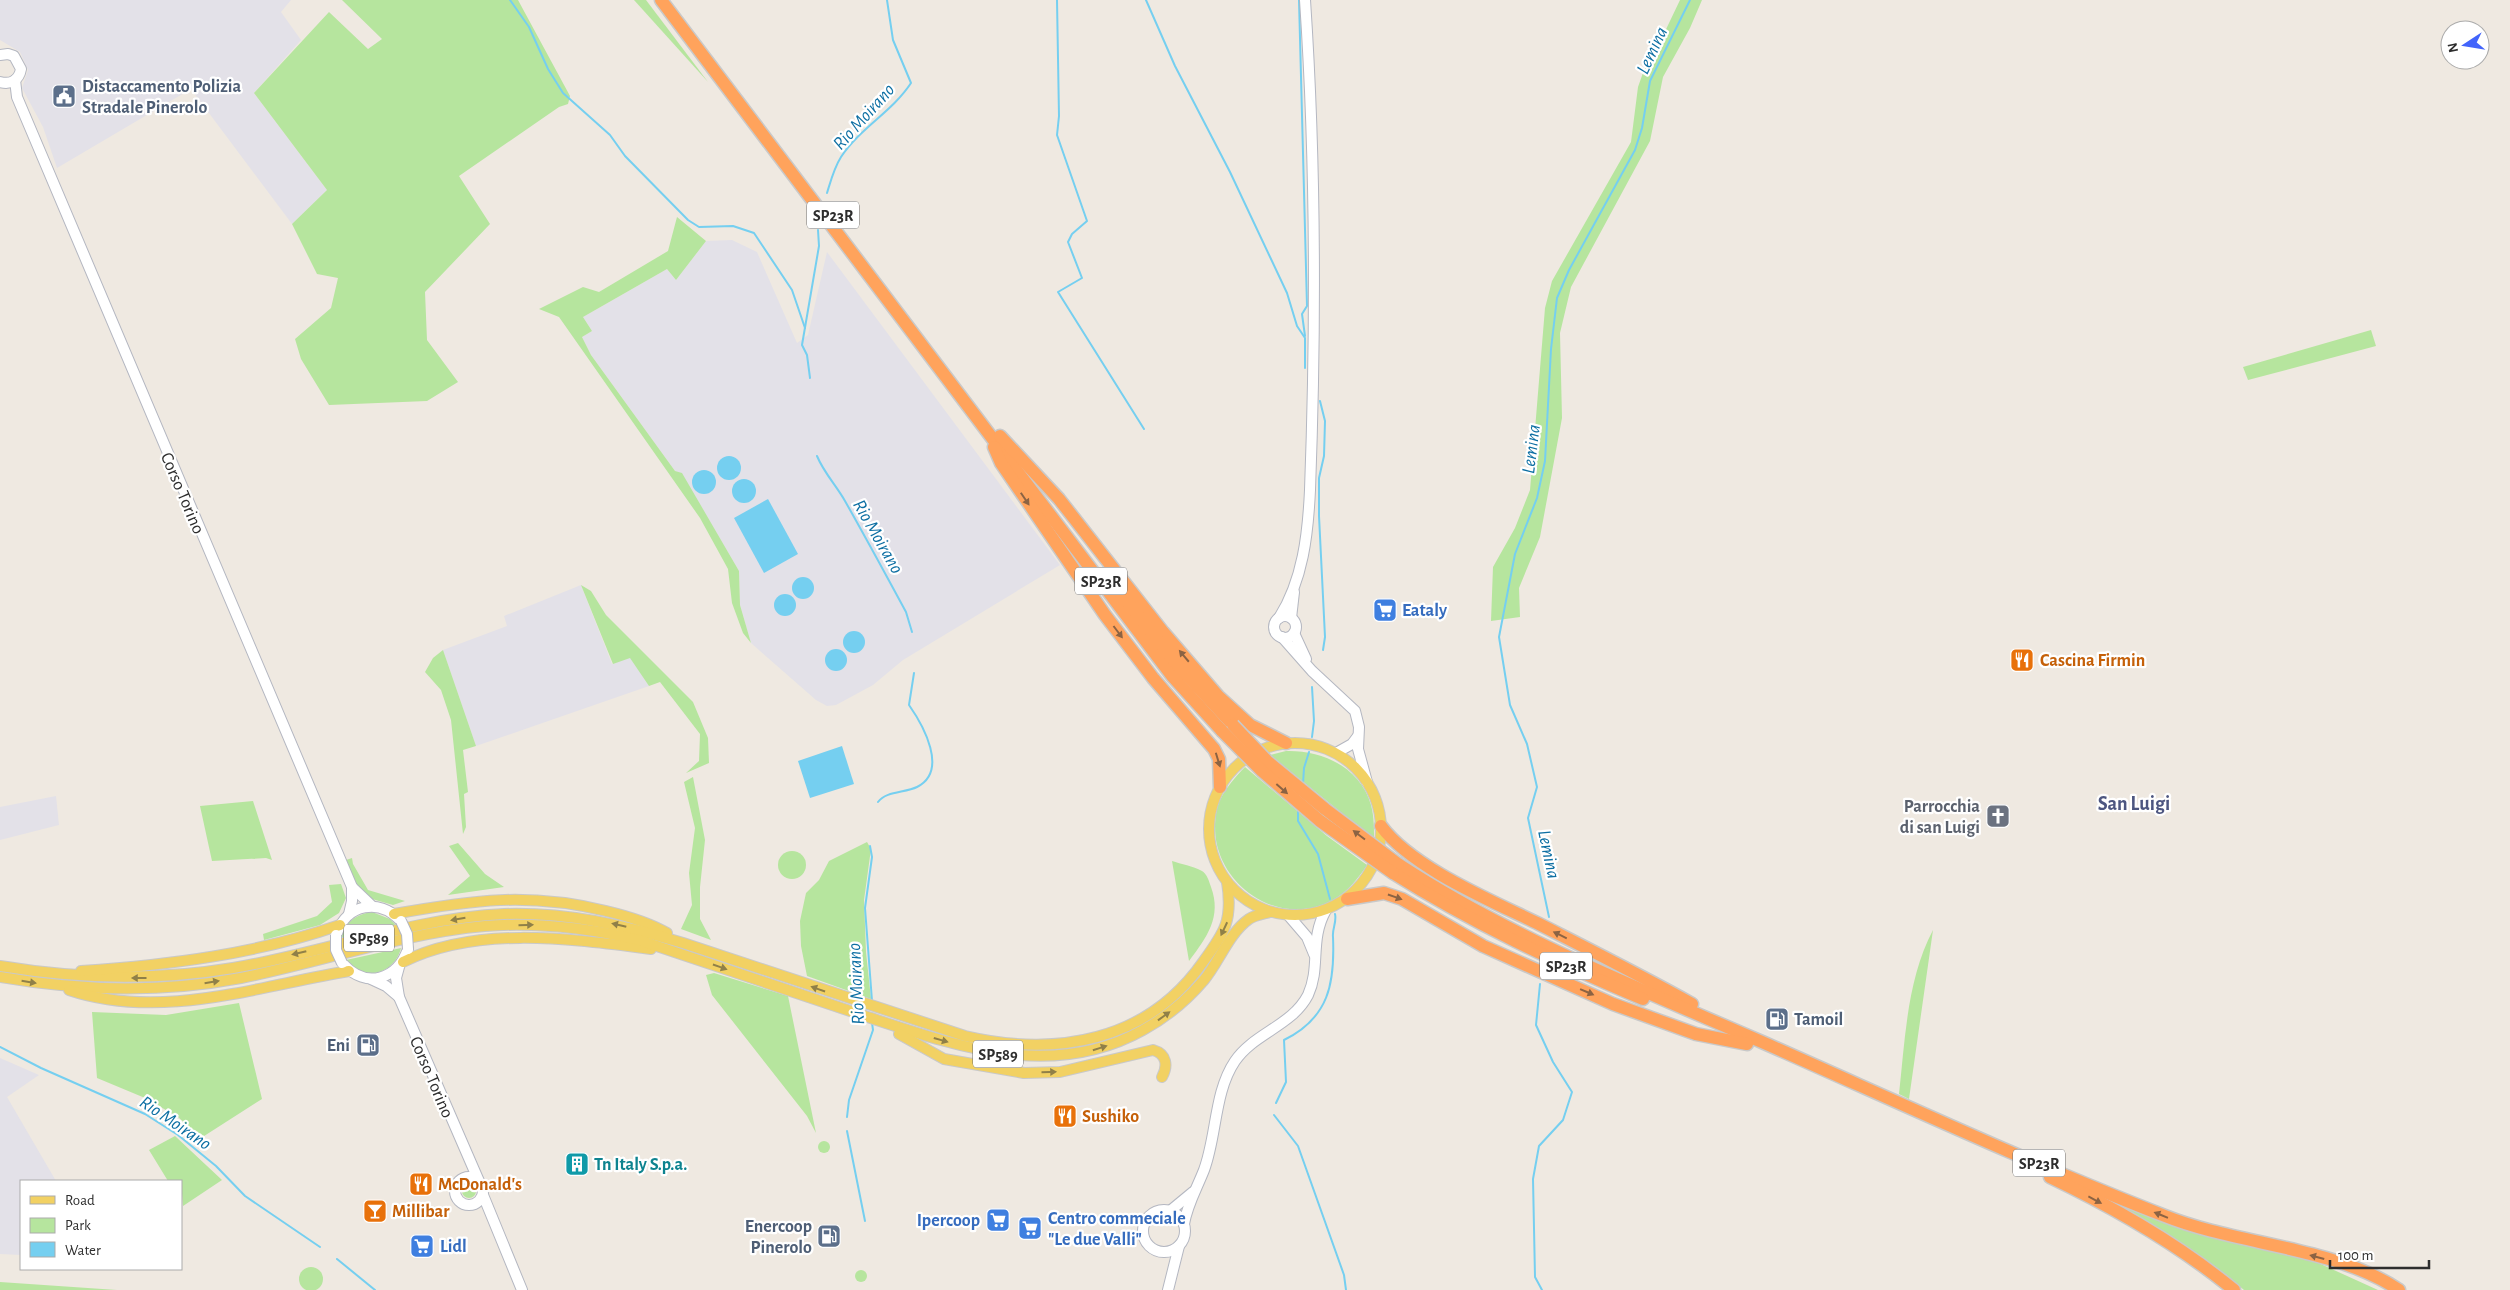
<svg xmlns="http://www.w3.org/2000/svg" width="2510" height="1290" font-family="'Alegreya Sans',sans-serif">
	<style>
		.industrial { fill: #e3e1e8 }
		.green { fill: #b6e59e }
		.water { fill: #75cff0 }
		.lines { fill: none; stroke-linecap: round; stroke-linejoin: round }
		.stream { stroke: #75cff0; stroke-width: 2 }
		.secondary-casing { stroke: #b4b7c1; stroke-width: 12 }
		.primary-casing { stroke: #c9c9c9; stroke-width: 12 }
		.highway-casing { stroke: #c9c9c9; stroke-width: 15 }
		.secondary { stroke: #fff; stroke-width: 10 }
		.primary { stroke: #f2d163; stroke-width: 10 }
		.highway { stroke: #ffa35c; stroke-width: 12 }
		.secondary-bridge-casing { stroke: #b4b7c1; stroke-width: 12; stroke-linecap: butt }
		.highway-bridge-casing { stroke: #c9c9c9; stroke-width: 15; stroke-linecap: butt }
		.secondary-bridge { stroke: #fff; stroke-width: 10 }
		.highway-bridge { stroke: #ffa35c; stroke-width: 12 }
		.oneway { fill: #8c6343 }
		.oneway2 { fill: #908048 }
		.labels { text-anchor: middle; stroke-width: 4.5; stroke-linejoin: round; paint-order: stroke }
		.shield { fill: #fff; stroke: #6d6d6d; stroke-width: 1 }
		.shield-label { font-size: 16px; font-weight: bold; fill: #2e2e2e }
		.service-label { font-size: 18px; font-weight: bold; fill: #4e5e75; stroke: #fff; text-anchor: start }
		.street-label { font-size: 18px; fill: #2e2e2e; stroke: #fff }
		.shop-label { font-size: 18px; font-weight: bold; fill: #366cbe; stroke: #fff; text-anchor: start }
		.food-label { font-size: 18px; font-weight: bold; fill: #c56008; stroke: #fff; text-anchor: start }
		.worship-label { font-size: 18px; font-weight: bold; fill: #5b616d; stroke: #fff; text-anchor: end }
		.culture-label { font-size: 18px; font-weight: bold; fill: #0d838f; stroke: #fff; text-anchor: start }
		.water-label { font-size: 19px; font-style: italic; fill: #0d6fa3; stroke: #fff }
		.quarter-label { font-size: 20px; font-weight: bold; fill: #4d5680; stroke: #fff }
	</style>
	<rect width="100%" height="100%" fill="#efe9e1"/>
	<g class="industrial">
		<path d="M0,0h291l-10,12 20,28 -47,53 73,97 -35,34 -101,-135 -134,79 -14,-41 -21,-39 6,-18 -8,-18 -20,-12z"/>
		<path d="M732,240l25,12 40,91 11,-8 19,-83 233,313 -157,95 -30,25 -37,20 -9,1 -11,-6 -65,-57 -11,-38 -1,-34 -57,-97 -7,-3 -84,-116 -9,-18 10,-6 -9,-14 84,-48 9,11 30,-39z"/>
		<path d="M581,585l31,79 18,-7 19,29 -173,60 -33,-96 64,-24 -3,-10z"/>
		<path d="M56,796l3,29 -59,15v-33z"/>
		<path d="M0,1058l39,17 -32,22 49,84h-35v74l-21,-1z"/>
	</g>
	<g class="green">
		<path d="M342,0h176l52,96 -2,8 -9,3 -100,69 31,48 -65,68 2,48 31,42 -31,19 -98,4 -28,-46 -6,-20 36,-31 7,-30 -21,-4 -25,-50 35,-34 -73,-97 75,-81 39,37 14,-10z"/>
		<path d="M634,0h12l62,82z"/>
		<path d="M1680,0h22l-12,28 -27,49 -13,64 -79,146 -11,46 2,85 -22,119 -21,51 1,29 -29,4 2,-54 22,-39 15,-38 15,-182 7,-27 79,-139 7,-55 6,-17 15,-26z"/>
		<path d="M677,217l29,24 -30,39 -9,-11 -84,48 9,14 -10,6 9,18 84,116 7,2 57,98 1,34 11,38 -8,-10 -11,-30 -4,-34 -28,-51 -141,-201 -20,-8 44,-22 16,5 69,-41z"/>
		<path d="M2371,330l5,16 -128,34 -5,-13z"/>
		<path d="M581,585l10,6 15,24 87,87 15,36 1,25 -23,10 13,-12 1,-27 -40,-52 -11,4 -19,-28 -17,6z"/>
		<path d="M443,650l33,96 -13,4 5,42 -4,2 2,33 -3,7 -12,-114 -10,-30 -16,-18 8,-14z"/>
		<path d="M1286,751c36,-1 74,16 85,54 3,11 3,23 3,34l-104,-84z"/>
		<path d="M1245,767l82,69 40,29c-9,14 -19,26 -34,35 -47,26 -104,-5 -116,-55 -3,-13 -3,-32 3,-45 6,-12 15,-23 25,-33z"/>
		<path d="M693,777l12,63 -5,47v32l11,21 -30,-11 11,-24 -3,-32 6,-45 -11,-46z"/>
		<path d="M253,801l19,59 -6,-2 -54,3 -12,-55z"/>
		<path d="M867,842l4,7 -7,51 2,52 5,47 -64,-23 -6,-30 -1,-25 6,-28 13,-13 10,-19z"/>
		<path d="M458,843l27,31 19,13 -56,8 22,-19 -21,-30z"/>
		<circle cx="792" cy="865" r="14"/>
		<path d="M352,858l1,6 15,26 37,11 -12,4 -28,-8 -8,-7 -11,-30z"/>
		<path d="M1172,861c9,3 21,5 30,10 5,3 7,10 9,16 11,30 -4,50 -22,74z"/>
		<path d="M341,884l5,14 -7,15 -19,12 -56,15 -1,-6 54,-18 15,-14 -3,-17z"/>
		<path d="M372,912l18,7 7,7 -56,12c3,-16 16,-24 31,-26z"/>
		<path d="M1933,930l-24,169 -10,-5c6,-54 8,-115 34,-164z"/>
		<path d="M401,948c-7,27 -38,34 -55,12z"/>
		<path d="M714,973l74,23 28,137 -9,-17 -95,-121 -6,-20z"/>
		<path d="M239,1003l23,96 -61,39 -23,-21 -33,-19 -48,-20 -5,-66 74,3z"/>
		<path d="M175,1136l47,44 -39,26 -2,-25h-13l-19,-31z"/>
		<circle cx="824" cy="1147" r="6"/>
		<circle cx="469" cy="1191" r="7"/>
		<path d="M2092,1192l211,64 75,34h-134l-18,-15z"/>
		<circle cx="311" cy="1279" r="12"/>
		<circle cx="861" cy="1276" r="6"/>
		<path d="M0,1282l117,8h-117z"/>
	</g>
	<g class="water">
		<circle cx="729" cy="468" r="12"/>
		<circle cx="704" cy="482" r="12"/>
		<circle cx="744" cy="491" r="12"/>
		<path d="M768,499l30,55 -34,19 -30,-55z"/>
		<circle cx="803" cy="588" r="11"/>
		<circle cx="785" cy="605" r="11"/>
		<circle cx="854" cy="642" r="11"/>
		<circle cx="836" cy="660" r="11"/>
		<path d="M842,746l12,38 -44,14 -12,-37z"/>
	</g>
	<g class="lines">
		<g class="stream">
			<path d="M510,0l19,27 19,42 15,24 47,42 15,21 63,64 11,7 34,-1 21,7 38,57 13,38"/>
			<path d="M1057,0l2,116 -2,19 30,86 -15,13 -4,8 14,36 -24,14 86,137"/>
			<path d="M1146,0l29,66 55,106 57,121 10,33 8,12v30"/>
			<path d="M1299,0l8,306 -5,8 3,22"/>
			<path d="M827,193c4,-13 7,-25 14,-36 19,-29 51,-45 70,-74l-18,-43 -6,-40"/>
			<path d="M810,378l-3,-23 -5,-10 17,-99 -1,-16"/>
			<path d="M1320,401l5,20 -1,35 -5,22v38l6,121 -2,13"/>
			<path d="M817,456c7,17 19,29 28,45 21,37 41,74 61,111l6,20"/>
			<path d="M1312,737l2,-16 -2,-34"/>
			<path d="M1303,784l1,-16 5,-16"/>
			<path d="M878,802c8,-11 27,-9 39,-15 32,-16 6,-62 -8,-82l5,-32"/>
			<path d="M1298,809v12l20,33 12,45"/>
			<path d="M870,846l2,11 -7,51 7,93"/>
			<path d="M1549,917l-21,-99 9,-31 -10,-43 -17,-39 -11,-68 16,-83 22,-56 8,-37 6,-112 6,-51 12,-28 66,-120 7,-22 8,-47 40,-81"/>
			<path d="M1540,984l-4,41 17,37 19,30 -9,28 -24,26 -6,33 2,98 7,13"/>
			<path d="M0,1047l41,21 104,46 33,21 38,31 29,30 75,51"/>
			<path d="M1276,1103l10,-21 -2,-42c45,-22 51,-57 49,-103 -1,-8 4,-15 2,-23"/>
			<path d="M1274,1115l24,31 46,129 2,15"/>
			<path d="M847,1117l2,-17 24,-70 -1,-7"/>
			<path d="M847,1131l18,90"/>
			<path d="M337,1259l38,31"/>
		</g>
		<g class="secondary-casing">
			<g id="secondary">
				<path d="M0,55l8,-1 6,2 7,13c-2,11 -10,16 -21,13"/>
				<path d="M15,80l2,17 335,790v14l-3,13"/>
				<circle cx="1285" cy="627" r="11"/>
				<path d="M1279,618c24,-38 29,-84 31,-128 6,-163 6,-327 -5,-490"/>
				<path d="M1291,618l3,-26"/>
				<path d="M1294,633l12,26"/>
				<path d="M1282,637l30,34 43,40 4,16 -1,22 9,33"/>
				<path d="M1336,753l16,-9 6,-8"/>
				<path d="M352,887l20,19"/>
				<path d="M1289,916l18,21 7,17"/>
				<path d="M337,933c10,-29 42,-35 63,-13"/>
				<path d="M343,964c23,25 54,16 65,-15"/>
				<path d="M399,967l-3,11 3,19 79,182"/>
				<path d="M371,979l15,7 13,11"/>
				<circle cx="469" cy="1191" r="14"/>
				<path d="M483,1195l39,95"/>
				<circle cx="1164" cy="1231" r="21"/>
				<path d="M1170,1211l23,-19"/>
				<path d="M1184,1224c3,-19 13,-36 20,-54 13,-35 10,-78 31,-109 19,-28 57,-35 73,-66 13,-28 1,-55 18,-85"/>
				<path d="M1168,1290l11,-44"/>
			</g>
		</g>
		<g class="primary-casing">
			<g id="primary">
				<circle cx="1295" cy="829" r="86"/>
				<path d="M394,914c78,-14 134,-22 212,-3 21,5 42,11 61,22"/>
				<path d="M403,962c74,-37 169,-23 248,-13"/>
				<path d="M0,966c78,13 155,15 233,2 91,-15 179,-50 271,-54 62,-2 120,11 179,29l282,93c91,21 182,6 238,-74 22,-30 30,-42 24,-80"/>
				<path d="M81,971c88,-6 175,-17 259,-46"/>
				<path d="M0,977c80,14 161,16 241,1 80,-16 162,-45 244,-52 52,-4 103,2 154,14 75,25 150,51 226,76 91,30 187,65 278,14 22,-12 44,-30 61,-50 15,-18 25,-47 45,-61 6,-4 14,-5 21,-7"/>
				<path d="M69,990c92,31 189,-4 280,-19"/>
				<path d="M899,1034l45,25 80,14 36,-1 93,-22c14,4 15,16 9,27"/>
			</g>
		</g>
		<g class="highway-casing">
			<g id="highway">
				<path d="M661,0l511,676 50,55"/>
				<path d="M1000,436l59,63 104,133 55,64 32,29 36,18"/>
				<path d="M994,447l7,16 104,152 48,63 61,71 5,10 1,28"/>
				<path d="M1118,590l61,77 54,58"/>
				<path d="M1381,826c31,42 111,75 158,98 51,26 103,52 153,80"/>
				<path d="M1398,864c113,74 240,124 364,178 134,59 267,121 403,174 72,29 171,31 234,74"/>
				<path d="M1393,873c79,50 163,89 250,126"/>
				<path d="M1347,899l37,-6 18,6 81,47 130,58 83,30 51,10"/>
				<path d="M2050,1177c65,31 128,67 184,113"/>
			</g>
		</g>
		<use href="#secondary" class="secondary"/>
		<use href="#primary" class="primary"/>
		<use href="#highway" class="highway"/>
		<g class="secondary-bridge-casing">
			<g id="secondary-bridge">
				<path d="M401,921l6,13 1,15"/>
				<path d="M336,935v15l6,13"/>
			</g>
		</g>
		<g class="highway-bridge-casing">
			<g id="highway-bridge">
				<path d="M1233,725l35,37 57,47 73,55"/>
				<path d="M1222,731l40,40 58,50 73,52"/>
			</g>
		</g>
		<use href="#secondary-bridge" class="secondary-bridge"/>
		<use href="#highway-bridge" class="highway-bridge"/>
	</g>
	<defs><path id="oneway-solid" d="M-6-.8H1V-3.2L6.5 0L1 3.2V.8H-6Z" transform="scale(1.25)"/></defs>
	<g class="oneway">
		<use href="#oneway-solid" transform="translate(1025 499) rotate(56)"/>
		<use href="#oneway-solid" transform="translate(1118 632) rotate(53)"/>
		<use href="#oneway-solid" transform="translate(1184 656) rotate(-130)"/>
		<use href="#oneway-solid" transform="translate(1218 760) rotate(73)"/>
		<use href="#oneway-solid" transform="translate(1282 789) rotate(41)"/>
		<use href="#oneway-solid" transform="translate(1359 835) rotate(-143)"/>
		<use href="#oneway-solid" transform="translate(1395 897) rotate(19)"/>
		<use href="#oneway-solid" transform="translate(1560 935) rotate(-154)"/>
		<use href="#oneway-solid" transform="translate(1587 992) rotate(23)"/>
		<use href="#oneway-solid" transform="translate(2095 1200) rotate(28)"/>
		<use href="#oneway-solid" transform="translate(2161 1215) rotate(-158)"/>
		<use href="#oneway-solid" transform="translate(2317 1257) rotate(-165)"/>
	</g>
	<g class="oneway2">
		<use href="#oneway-solid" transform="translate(458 919) rotate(170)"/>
		<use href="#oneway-solid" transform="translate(526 925) rotate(-1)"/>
		<use href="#oneway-solid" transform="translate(619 925) rotate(-167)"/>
		<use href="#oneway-solid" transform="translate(1224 929) rotate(115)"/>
		<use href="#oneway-solid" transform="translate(299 953) rotate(167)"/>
		<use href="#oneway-solid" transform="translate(720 967) rotate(19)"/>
		<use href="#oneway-solid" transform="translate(139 978) rotate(180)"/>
		<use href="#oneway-solid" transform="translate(29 982) rotate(9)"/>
		<use href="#oneway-solid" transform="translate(212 982) rotate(-9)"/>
		<use href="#oneway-solid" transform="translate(818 989) rotate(-161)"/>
		<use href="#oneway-solid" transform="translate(1164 1016) rotate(-36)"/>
		<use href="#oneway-solid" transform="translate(941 1040) rotate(16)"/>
		<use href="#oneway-solid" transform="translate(1100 1048) rotate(-18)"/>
		<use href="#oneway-solid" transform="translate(1049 1072) rotate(-2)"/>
	</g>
	<defs>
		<g id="civic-square" transform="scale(1.25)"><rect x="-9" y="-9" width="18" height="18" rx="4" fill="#5c6f8a" stroke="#fff"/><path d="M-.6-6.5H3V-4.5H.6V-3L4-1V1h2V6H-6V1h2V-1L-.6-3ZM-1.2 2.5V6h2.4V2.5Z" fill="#fff"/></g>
		<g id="supermarket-square" transform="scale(1.25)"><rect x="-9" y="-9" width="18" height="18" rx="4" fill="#3f7fe0" stroke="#fff"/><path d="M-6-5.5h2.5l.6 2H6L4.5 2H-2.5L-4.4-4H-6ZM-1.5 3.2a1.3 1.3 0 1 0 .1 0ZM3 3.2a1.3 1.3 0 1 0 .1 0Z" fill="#fff"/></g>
		<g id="restaurant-square" transform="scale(1.25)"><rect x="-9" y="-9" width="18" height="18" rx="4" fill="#e8710a" stroke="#fff"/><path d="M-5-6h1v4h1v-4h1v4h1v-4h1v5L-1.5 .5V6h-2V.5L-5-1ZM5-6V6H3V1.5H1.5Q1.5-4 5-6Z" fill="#fff"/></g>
		<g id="church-square" transform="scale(1.25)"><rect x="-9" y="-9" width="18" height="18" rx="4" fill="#6b7280" stroke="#fff"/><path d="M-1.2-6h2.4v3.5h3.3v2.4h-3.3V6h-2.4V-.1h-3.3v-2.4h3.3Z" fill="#fff"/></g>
		<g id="fuel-square" transform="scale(1.25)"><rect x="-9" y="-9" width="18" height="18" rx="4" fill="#5c6f8a" stroke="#fff"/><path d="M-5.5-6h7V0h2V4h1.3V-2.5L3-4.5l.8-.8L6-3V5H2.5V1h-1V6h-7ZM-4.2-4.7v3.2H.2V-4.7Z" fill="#fff"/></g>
		<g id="building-square" transform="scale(1.25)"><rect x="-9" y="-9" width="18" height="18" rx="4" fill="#0f9aa8" stroke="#fff"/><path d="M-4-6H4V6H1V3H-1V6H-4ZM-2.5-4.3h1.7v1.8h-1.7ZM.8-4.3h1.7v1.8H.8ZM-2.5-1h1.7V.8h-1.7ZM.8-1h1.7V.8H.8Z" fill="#fff"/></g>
		<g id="bar-square" transform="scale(1.25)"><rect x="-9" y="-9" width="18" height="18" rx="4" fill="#e8710a" stroke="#fff"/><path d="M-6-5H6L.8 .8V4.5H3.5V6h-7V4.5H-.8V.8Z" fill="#fff"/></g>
	</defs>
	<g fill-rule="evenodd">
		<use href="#civic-square" x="64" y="96"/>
		<use href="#supermarket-square" x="1385" y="610"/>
		<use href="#restaurant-square" x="2022" y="660"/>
		<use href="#church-square" x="1998" y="816"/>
		<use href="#fuel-square" x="1777" y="1019"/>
		<use href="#fuel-square" x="368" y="1045"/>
		<use href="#restaurant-square" x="1065" y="1116"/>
		<use href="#building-square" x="577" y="1164"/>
		<use href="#restaurant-square" x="421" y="1184"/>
		<use href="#bar-square" x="375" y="1211"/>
		<use href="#supermarket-square" x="998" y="1220"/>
		<use href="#supermarket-square" x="1030" y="1228"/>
		<use href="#fuel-square" x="829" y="1236"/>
		<use href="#supermarket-square" x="422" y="1246"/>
	</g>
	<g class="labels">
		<g class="shield">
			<rect x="807" y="201.5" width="52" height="27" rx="4"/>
			<rect x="1075" y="567.5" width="52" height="27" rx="4"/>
			<rect x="344" y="924.5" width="50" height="27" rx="4"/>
			<rect x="1540" y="952.5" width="52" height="27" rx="4"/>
			<rect x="973" y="1040.5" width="50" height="27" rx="4"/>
			<rect x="2013" y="1149.5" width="52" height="27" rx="4"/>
		</g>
		<g class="shield-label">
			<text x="833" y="221">SP23R</text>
			<text x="1101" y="587">SP23R</text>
			<text x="369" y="944">SP589</text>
			<text x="1566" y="972">SP23R</text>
			<text x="998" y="1060">SP589</text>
			<text x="2039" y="1169">SP23R</text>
		</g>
		<g class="service-label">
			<text x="82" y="92">Distaccamento Polizia<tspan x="82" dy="21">Stradale Pinerolo</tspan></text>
			<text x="1794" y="1025">Tamoil</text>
			<text x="350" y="1051" text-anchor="end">Eni</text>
			<text x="812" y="1232" text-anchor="end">Enercoop<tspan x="812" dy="21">Pinerolo</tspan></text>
		</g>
		<g class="street-label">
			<text transform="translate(183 493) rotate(67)" y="6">Corso Torino</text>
			<text transform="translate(432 1077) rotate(67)" y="6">Corso Torino</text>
		</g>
		<g class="shop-label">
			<text x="1402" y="616">Eataly</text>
			<text x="1048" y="1224">Centro commeciale<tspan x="1048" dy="21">"Le due Valli"</tspan></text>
			<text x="980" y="1226" text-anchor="end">Ipercoop</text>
			<text x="440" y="1252">Lidl</text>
		</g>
		<g class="food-label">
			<text x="2040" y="666">Cascina Firmin</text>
			<text x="1082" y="1122">Sushiko</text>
			<text x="438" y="1190">McDonald's</text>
			<text x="392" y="1217">Millibar</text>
		</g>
		<g class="worship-label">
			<text x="1980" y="812">Parrocchia<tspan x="1980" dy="21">di san Luigi</tspan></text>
		</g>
		<g class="culture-label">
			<text x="594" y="1170">Tn Italy S.p.a.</text>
		</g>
		<g class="water-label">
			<text transform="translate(1651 50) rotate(-65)" y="7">Lemina</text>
			<text transform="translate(863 116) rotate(-48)" y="7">Rio Moirano</text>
			<text transform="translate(1530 449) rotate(-83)" y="7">Lemina</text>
			<text transform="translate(879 536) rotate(60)" y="7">Rio Moirano</text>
			<text transform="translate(1550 854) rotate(78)" y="7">Lemina</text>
			<text transform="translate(855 984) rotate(-93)" y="7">Rio Moirano</text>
			<text transform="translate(176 1122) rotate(34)" y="7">Rio Moirano</text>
		</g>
		<g class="quarter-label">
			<text x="2134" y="810">San Luigi</text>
		</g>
	</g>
	<rect x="20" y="1180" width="162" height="90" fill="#ffffff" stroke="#ababab"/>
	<rect x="30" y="1196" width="25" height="8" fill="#f2d163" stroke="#ababab"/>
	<text x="65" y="1205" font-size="15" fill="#2e2e2e">Road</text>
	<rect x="30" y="1218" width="25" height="15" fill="#b6e59e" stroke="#ababab"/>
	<text x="65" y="1230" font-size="15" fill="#2e2e2e">Park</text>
	<rect x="30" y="1242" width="25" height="15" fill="#75cff0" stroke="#ababab"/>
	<text x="65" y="1255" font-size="15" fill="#2e2e2e">Water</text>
	<g transform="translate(2465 45) rotate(258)"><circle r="24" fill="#ffffff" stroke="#ababab"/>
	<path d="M0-4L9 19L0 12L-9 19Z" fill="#4264fb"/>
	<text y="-8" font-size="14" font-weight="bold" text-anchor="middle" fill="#2e2e2e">N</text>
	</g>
	<path d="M2330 1260v8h99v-8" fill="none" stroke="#2e2e2e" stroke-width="2.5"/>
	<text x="2338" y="1260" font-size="15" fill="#2e2e2e" stroke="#ffffff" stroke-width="4" paint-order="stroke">100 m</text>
</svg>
